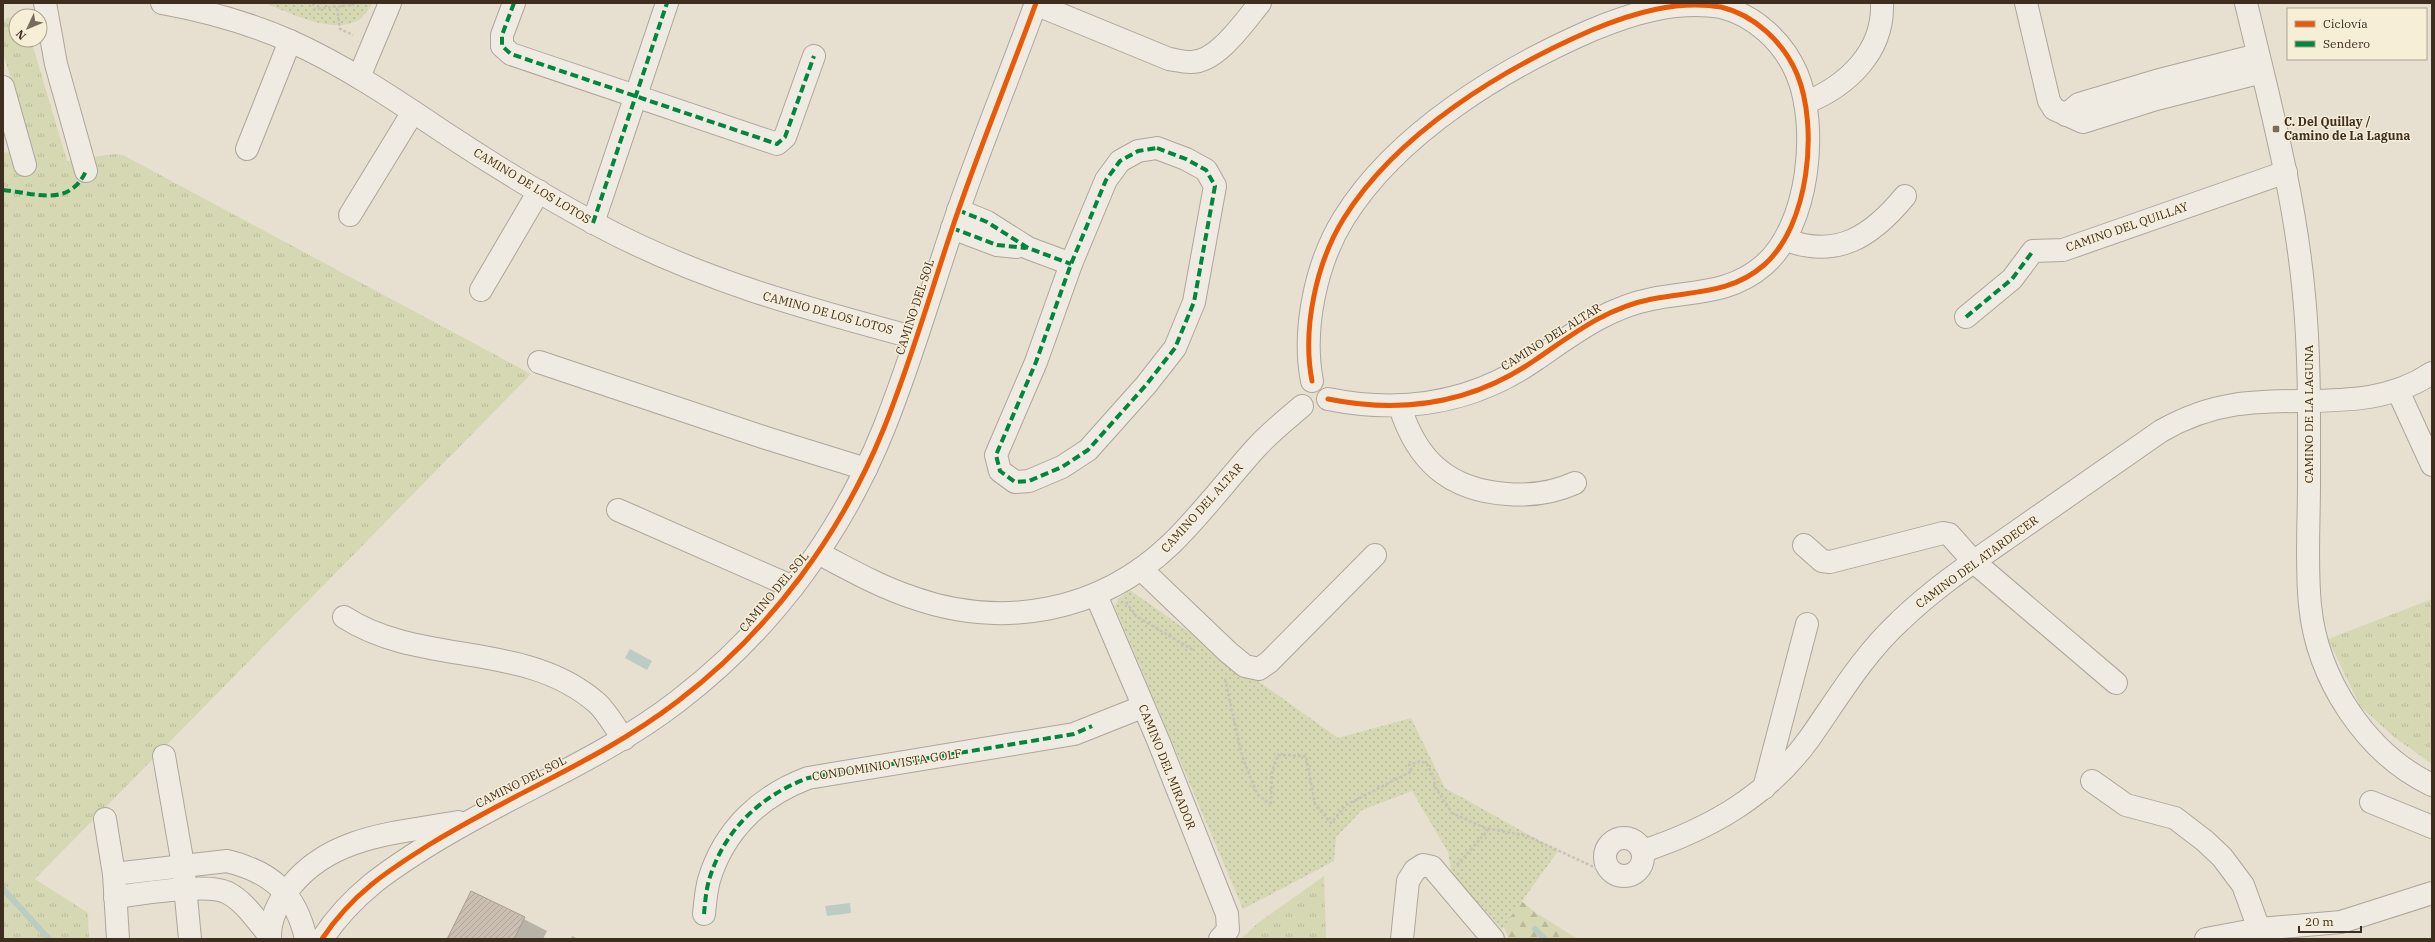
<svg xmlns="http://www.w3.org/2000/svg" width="2435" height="942" font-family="'IBM Plex Serif',serif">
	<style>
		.grass { fill: url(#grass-tufts) }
		.forest { fill: url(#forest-firs) }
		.park { fill: url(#park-dots) }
		.water { fill: #bcccc2 }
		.shadow { fill: #0003 }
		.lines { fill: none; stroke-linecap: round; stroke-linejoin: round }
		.stream { stroke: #bcccc2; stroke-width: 6 }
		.building { fill: url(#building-hatch); stroke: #a89c90 }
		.minor-casing { stroke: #ada599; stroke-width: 24 }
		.path { stroke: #c8c2b9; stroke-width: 2.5; stroke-dasharray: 3 2; stroke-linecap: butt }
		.minor { stroke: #efebe3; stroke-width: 22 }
		.quiet { stroke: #00873e; stroke-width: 4; stroke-dasharray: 8 4; stroke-linecap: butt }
		.cycleway-casing { stroke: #f7eed8; stroke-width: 8 }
		.cycleway { stroke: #e8590c; stroke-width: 5 }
		.poi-dot { fill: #786c5e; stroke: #f7eed8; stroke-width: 1.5 }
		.labels { text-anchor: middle; stroke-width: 3; stroke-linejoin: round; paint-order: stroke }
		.poi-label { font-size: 12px; font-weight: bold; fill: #3d2e20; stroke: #f7eed8; text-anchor: start }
		.street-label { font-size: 12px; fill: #3d2e20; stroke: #f7eed8 }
	</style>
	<defs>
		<pattern id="grass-tufts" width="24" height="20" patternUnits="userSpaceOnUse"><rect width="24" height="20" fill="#d6d7b3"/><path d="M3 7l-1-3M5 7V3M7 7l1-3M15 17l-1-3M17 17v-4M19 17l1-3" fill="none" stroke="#b9b99a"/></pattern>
		<pattern id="forest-firs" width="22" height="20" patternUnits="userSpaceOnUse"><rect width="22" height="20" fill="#d6d7b3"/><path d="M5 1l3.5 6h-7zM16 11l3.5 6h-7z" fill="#b9b99a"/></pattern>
		<pattern id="park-dots" width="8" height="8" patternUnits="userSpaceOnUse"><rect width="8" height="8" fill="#d6d7b3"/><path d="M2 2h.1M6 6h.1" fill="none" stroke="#b9b99a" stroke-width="1.8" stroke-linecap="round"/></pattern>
		<pattern id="building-hatch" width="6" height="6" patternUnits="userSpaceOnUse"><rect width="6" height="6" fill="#cbbfb2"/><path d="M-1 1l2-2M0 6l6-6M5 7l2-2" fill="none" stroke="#afa499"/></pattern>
	</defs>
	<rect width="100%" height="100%" fill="#e7e0d1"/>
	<g class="grass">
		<path d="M19,15l1,1h-4v24h15l36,121 47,-7 9,1 408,219 -496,505 53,34 1,26h-86v-787l32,4 -32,-103v-31l4,-4z"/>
		<path d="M2432,599v165l-38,-27 -34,-31 -32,-67z"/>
		<path d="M1324,876l2,63h-85l17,-16z"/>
	</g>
	<path class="forest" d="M1477,865l59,48 42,26h-69z"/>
	<g class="park">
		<path d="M265,3h108c-4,5 -9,14 -14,17 -26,15 -69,-7 -94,-17z"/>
		<path d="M1130,590l208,148 73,-20 34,70 113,63 -56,78 -50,-55 -4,-22 -36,-61 -50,19 -26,27 -2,24 -91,48 -128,-302 3,-8z"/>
	</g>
	<g class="water">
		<path d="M630,649l22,12 -5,9 -22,-12z"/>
		<path d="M850,903l1,10 -24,3 -2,-10z"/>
	</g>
	<g class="shadow">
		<path d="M472,892l75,39 -4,8h-95z"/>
		<path d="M572,936l6,3h-7z"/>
	</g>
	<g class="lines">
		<g class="stream">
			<path d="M3,889l46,50"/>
			<path d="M1535,929l10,10"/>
		</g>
	</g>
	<path class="building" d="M471,891l54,26 -11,22h-67z"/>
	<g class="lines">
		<g class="minor-casing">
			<g id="minor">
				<path d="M45,3l11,61 30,107"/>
				<path d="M162,3c44,8 87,20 128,38 56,25 107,60 158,94 47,31 96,61 146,88 103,56 210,85 322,115"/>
				<path d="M514,3l-12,32v11l9,8 266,90 8,-7 29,-81"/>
				<path d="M2026,3l23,98 5,8 29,13 73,-23 106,-27"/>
				<path d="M2246,3c23,97 49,192 58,292 6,62 5,125 5,188 0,40 -3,82 1,122 7,73 55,148 122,180"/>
				<path d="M1035,4l134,55c7,1 14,3 21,3 27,1 54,-40 70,-59"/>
				<path d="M359,77l31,-74"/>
				<path d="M3,87l22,78"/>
				<path d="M1805,103c42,-17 79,-51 77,-100"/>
				<path d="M2066,115l13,-11 77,-23 102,-26"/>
				<path d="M1157,148l29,11 20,11 9,16 -21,116 -19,46 -29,37 -58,65 -26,17 -33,14 -14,1 -15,-11 -4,-16 40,-93 35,-98 35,-84 14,-19 18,-10z"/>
				<path d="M247,149l43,-108"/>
				<path d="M958,210l29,12 41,26 43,16"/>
				<path d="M350,215l63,-103"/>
				<path d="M593,223l74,-220"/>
				<path d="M952,228l45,17 20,2"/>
				<path d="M1786,240c52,19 86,-4 119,-44"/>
				<path d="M481,290l58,-99"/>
				<path d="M1966,317l46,-38 21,-28 30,-1 223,-78"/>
				<path d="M539,362l227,76 100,31"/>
				<path d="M1312,381c-10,-52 4,-118 32,-163 53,-85 158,-149 248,-188 41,-17 84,-30 129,-23 34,8 63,36 76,67 22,53 12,152 -33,191 -33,29 -71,26 -112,34 -46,9 -79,35 -117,61 -62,43 -133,54 -207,39"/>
				<path d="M2398,391l34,74"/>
				<path d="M1400,407c17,54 49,83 107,87 24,2 46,-1 68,-11"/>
				<path d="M618,510l175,77"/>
				<path d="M1804,545l18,16 8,1 113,-29 6,1 25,28 142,121"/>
				<path d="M818,553c31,16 60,33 93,44 92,33 189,15 260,-53 30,-29 56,-64 84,-95 14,-16 31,-29 47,-43"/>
				<path d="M1141,569l87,83 17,14 14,3 10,-7 106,-107"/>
				<path d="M1096,595l62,145 69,174 1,16 -8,9"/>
				<path d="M344,617c77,50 181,23 253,86 10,9 18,25 27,36"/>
				<path d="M164,756l19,109 7,74"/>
				<path d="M2092,781l34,24 49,13 30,23 17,16 21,28 16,44"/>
				<path d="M1764,788l43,-164"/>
				<path d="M2371,802l61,25"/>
				<path d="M105,819l9,55 4,65"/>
				<circle cx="1624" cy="857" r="19"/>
				<path d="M1643,851c66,-22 124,-54 166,-112 29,-41 53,-83 91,-118 35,-34 76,-61 116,-89 49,-34 97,-68 145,-101 23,-13 46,-22 72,-26 68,-11 138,9 199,-32"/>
				<path d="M114,874l113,-13c45,11 69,33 79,78"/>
				<path d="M115,897c25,-3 93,-15 113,-4 17,9 29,28 41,42"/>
				<path d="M704,914c1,-11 2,-23 5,-34 15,-50 51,-84 99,-102l266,-44 68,-27"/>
				<path d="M270,939c-1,-19 9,-39 21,-53 41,-51 107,-53 167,-64"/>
				<path d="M322,939c30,-45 65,-68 110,-96 81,-50 171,-84 246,-142 92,-70 163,-166 206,-273 27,-67 47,-137 70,-205 25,-74 55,-146 82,-220"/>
				<path d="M1402,939l6,-58 7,-11 8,-5 9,2 61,72"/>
				<path d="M2206,939l53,-10 82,-7 91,-29"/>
			</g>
		</g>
		<g class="path">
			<path d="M313,3l1,6 39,-4 -1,-2"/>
			<path d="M337,8l3,21 13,6"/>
			<path d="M1126,602l10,14 57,34"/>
			<path d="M1225,679l17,77 15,38 13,10"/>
			<path d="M1271,804l1,-33 6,-16 28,1 9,48 16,19 15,-18 66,-34 -3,-6 12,-4 6,3 7,14 1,9 17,26 33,15 42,8 69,32 10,-4"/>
			<path d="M1457,865l33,-37"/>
		</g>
		<use href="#minor" class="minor"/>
		<g class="quiet">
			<path d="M514,3l-12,32v11l9,8 266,90 8,-7 29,-81"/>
			<path d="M1157,148l29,11 20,11 9,16 -21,116 -19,46 -29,37 -58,65 -26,17 -33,14 -14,1 -15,-11 -4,-16 40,-93 35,-98 35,-84 14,-19 18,-10z"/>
			<path d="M3,190c32,3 66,18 83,-19"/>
			<path d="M958,210l29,12 41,26 43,16"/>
			<path d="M593,223l74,-220"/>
			<path d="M952,228l45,17 29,3"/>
			<path d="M1966,317l46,-38 21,-28"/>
			<path d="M704,914c1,-11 2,-23 5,-34 15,-50 51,-84 99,-102l266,-44 18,-8"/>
		</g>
		<g class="cycleway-casing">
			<g id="cycleway">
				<path d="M1312,381c-10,-52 4,-118 32,-163 53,-85 158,-149 248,-188 41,-17 84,-30 129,-23 34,8 63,36 76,67 22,53 12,152 -33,191 -33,29 -71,26 -112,34 -46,9 -79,35 -117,61 -62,43 -133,54 -207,39"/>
				<path d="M322,939c30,-45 65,-68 110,-96 81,-50 171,-84 246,-142 92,-70 163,-166 206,-273 27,-67 47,-137 70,-205 25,-74 55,-146 82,-220"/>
			</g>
		</g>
		<use href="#cycleway" class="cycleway"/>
	</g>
	<rect class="poi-dot" x="2272" y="125" width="8" height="8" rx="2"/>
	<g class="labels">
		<g class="poi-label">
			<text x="2284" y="126">C. Del Quillay /<tspan x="2284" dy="14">Camino de La Laguna</tspan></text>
		</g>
		<g class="street-label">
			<text transform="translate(532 186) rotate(31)" y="4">CAMINO DE LOS LOTOS</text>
			<text transform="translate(2127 227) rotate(-19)" y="4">CAMINO DEL QUILLAY</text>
			<text transform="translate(915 307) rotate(-72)" y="4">CAMINO DEL SOL</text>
			<text transform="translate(828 313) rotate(15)" y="4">CAMINO DE LOS LOTOS</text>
			<text transform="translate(1551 337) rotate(-32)" y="4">CAMINO DEL ALTAR</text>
			<text transform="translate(2309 414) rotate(-90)" y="4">CAMINO DE LA LAGUNA</text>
			<text transform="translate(1202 508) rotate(-48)" y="4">CAMINO DEL ALTAR</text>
			<text transform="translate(1977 562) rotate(-36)" y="4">CAMINO DEL ATARDECER</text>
			<text transform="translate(774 592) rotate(-50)" y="4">CAMINO DEL SOL</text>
			<text transform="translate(887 765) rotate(-9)" y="4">CONDOMINIO VISTA GOLF</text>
			<text transform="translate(1167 767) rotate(68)" y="4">CAMINO DEL MIRADOR</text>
			<text transform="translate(521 782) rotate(-27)" y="4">CAMINO DEL SOL</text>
		</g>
	</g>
	<rect width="2435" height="942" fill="none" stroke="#3d2e20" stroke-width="8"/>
	<rect x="2287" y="8" width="140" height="52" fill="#f7eed8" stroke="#ada18e"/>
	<rect x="2295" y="21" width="20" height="6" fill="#e8590c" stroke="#ada18e"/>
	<text x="2323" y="28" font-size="12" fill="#3d2e20">Ciclovía</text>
	<rect x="2295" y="41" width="20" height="6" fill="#00873e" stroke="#ada18e"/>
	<text x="2323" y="48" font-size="12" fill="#3d2e20">Sendero</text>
	<g transform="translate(28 28) rotate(226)"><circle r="19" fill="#f7eed8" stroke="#ada18e"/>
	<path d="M0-3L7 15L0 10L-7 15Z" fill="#786c5e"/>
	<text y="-6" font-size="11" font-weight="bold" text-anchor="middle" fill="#3d2e20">N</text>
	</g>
	<path d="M2299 926v6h62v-6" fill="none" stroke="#3d2e20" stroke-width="2"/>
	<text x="2305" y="926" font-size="12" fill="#3d2e20" stroke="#f7eed8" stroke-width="3" paint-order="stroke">20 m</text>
</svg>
